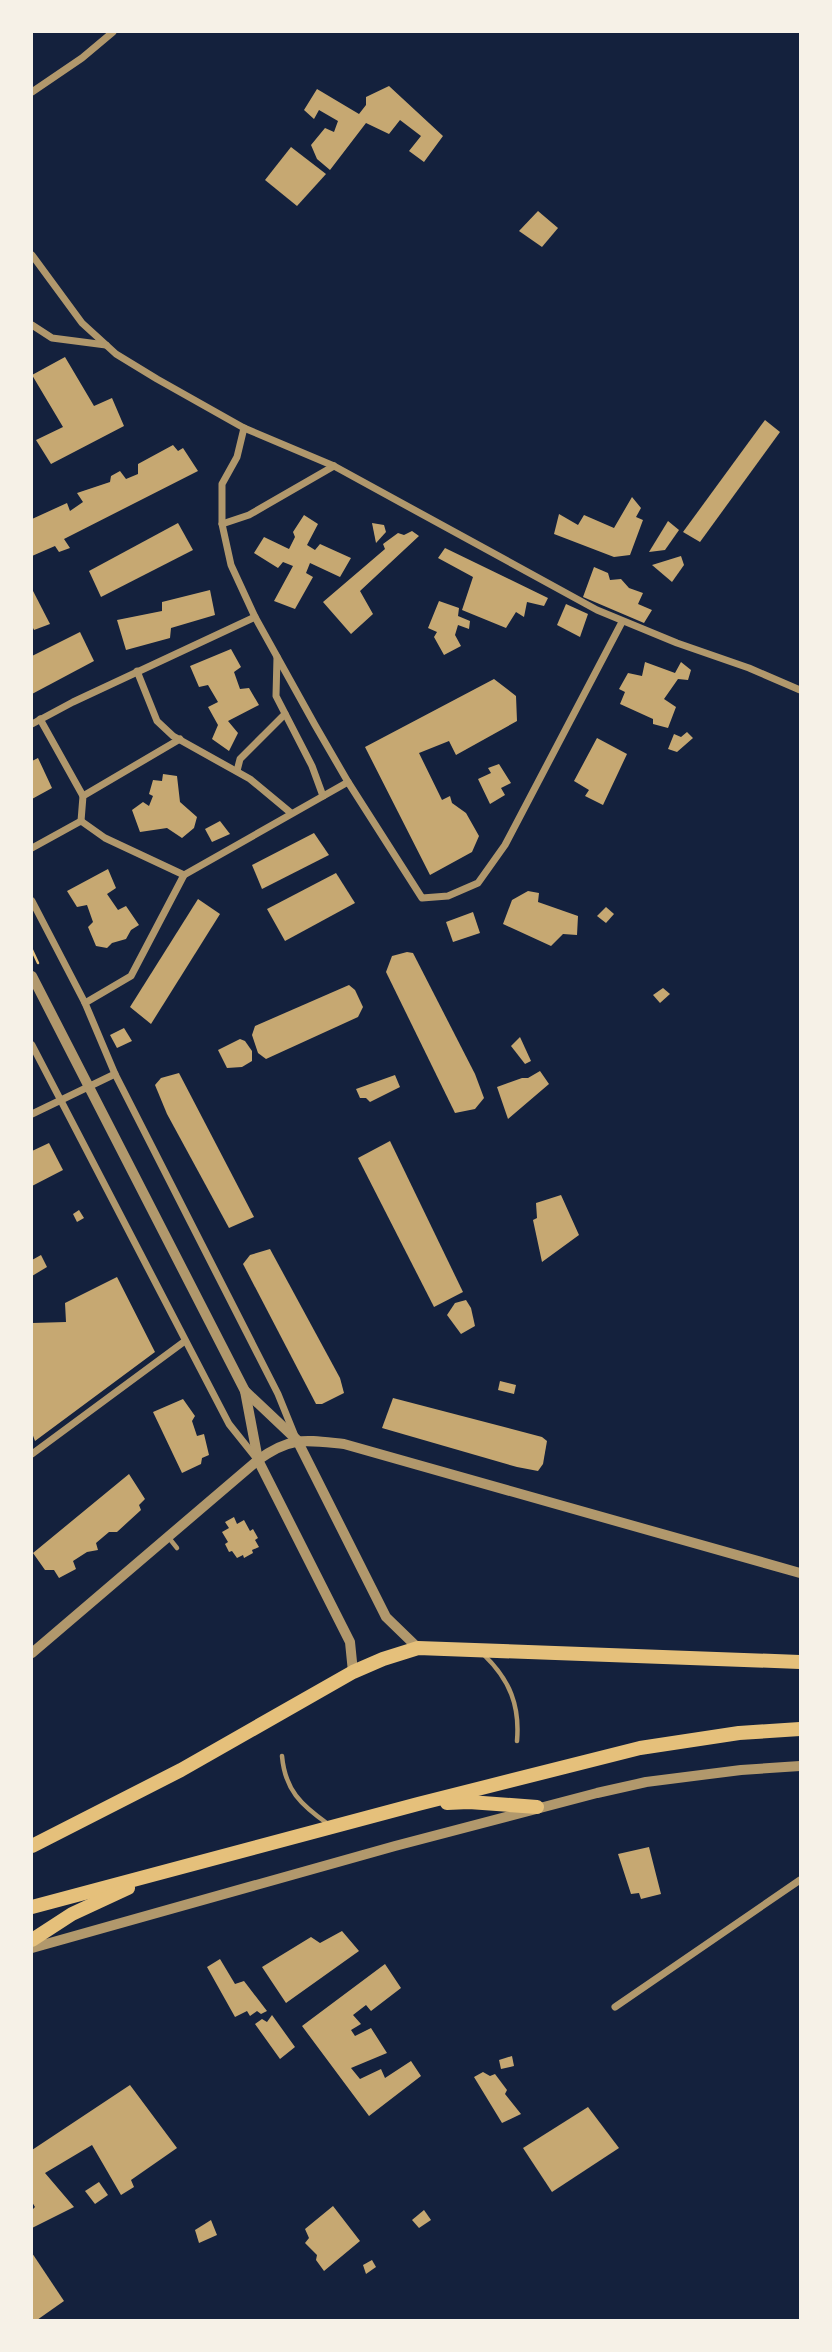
<svg xmlns="http://www.w3.org/2000/svg" width="832" height="2352" font-family="'PT Serif',serif">
	<style>
		.building { fill: #c6a872 }
		.lines { fill: none; stroke-linecap: round; stroke-linejoin: round }
		.path { stroke: #e5c07b; stroke-width: 2.5 }
		.service { stroke: #b1986c; stroke-width: 4.5 }
		.minor { stroke: #b1986c; stroke-width: 7 }
		.tertiary { stroke: #b1986c; stroke-width: 10 }
		.primary { stroke: #e5c07b; stroke-width: 14 }
	</style>
	<rect width="100%" height="100%" fill="#14213d"/>
	<g class="building">
		<path d="M389,86l54,50 -19,26 -15,-11 12,-15 -21,-16 -11,14 -23,-11 -36,47 -13,-11 -6,-14 14,-17 9,4 4,-11 -19,-11 -5,9 -10,-9 13,-21 42,25 7,-9v-8z"/>
		<path d="M291,147l35,27 -29,32 -32,-26z"/>
		<path d="M538,211l20,17 -16,19 -23,-16z"/>
		<path d="M65,357l29,49 18,-8 12,28 -73,38 -15,-24 27,-13 -31,-52z"/>
		<path d="M765,420l15,12 -80,110 -17,-10z"/>
		<path d="M173,445l5,6 5,-3 15,23 -134,68 6,9 -11,4 -4,-6 -23,10v-37l35,-16 3,8 13,-9 -6,-9 33,-11 1,-6 9,-5 6,8 12,-5v-10z"/>
		<path d="M632,497l9,11 -5,9 7,3 -13,35 -16,2 -60,-23 5,-20 19,11 6,-10 30,13z"/>
		<path d="M304,515l14,9 -11,21 8,5 5,-6 31,14 -11,19 -30,-14 -4,10 7,4 -18,32 -21,-8 19,-35 -10,-4 -5,6 -24,-15 10,-16 25,12 6,-12 -2,-5z"/>
		<path d="M668,521l11,9 -14,20 -16,2z"/>
		<path d="M178,523l15,27 -92,47 -12,-26z"/>
		<path d="M372,523l12,2 2,7 -10,11z"/>
		<path d="M412,531l7,5 -59,55 13,23 -22,20 -28,-32 62,-53 -2,-5 15,-11 6,2z"/>
		<path d="M445,548l103,50 -4,8 -17,-4 -3,15 -8,-5 -10,16 -44,-18 11,-33 -35,-19z"/>
		<path d="M681,556l3,9 -12,17 -20,-17z"/>
		<path d="M594,567l14,6 2,7 11,-1 8,9 14,5 -5,11 14,6 -8,13 -61,-26z"/>
		<path d="M32,589l18,35 -16,6 -2,-4z"/>
		<path d="M210,590l5,25 -44,13 -1,10 -44,12 -9,-30 45,-9v-9z"/>
		<path d="M439,601l20,7 -1,8 12,5 -1,8 -11,-4 -3,10 6,11 -17,9 -10,-18 3,-5 -9,-4z"/>
		<path d="M566,604l22,10 -8,23 -23,-12z"/>
		<path d="M80,632l14,29 -62,33v-38z"/>
		<path d="M231,649l10,18 -7,5 6,17 9,-1 10,17 -31,16 10,12 -9,18 -17,-12 6,-14 -10,-18 10,-5 -10,-17 -9,2 -9,-21z"/>
		<path d="M645,662l30,11 6,-11 10,8 -3,10 -10,-1 -14,20 12,8 -8,21 -15,-4v-5l-33,-15 5,-12 -6,-3 9,-16 14,3z"/>
		<path d="M494,679l22,17 1,25 -61,34 -7,-14 -30,12 23,47 8,-4 2,7 14,10 13,23 -7,16 -42,23 -65,-128z"/>
		<path d="M687,732l6,6 -16,14 -9,-3 6,-15 7,3z"/>
		<path d="M597,738l30,16 -24,51 -18,-9 4,-6 -15,-9z"/>
		<path d="M38,758l14,30 -20,11v-38z"/>
		<path d="M499,764l12,19 -10,5 4,7 -15,9 -12,-25 13,-6 -3,-5z"/>
		<path d="M163,774l14,2 3,26 17,15 -3,11 -12,10 -15,-10 -27,4 -8,-22 11,-8 6,4 4,-10 -4,-2 4,-14 9,1z"/>
		<path d="M220,821l10,13 -18,8 -7,-13z"/>
		<path d="M314,833l15,22 -67,34 -10,-24z"/>
		<path d="M108,869l8,19 -9,6 11,16 8,-4 13,19 -8,5 -5,9 -14,4 -5,5 -11,-2 -8,-19 5,-5 -6,-17 -10,2 -10,-16z"/>
		<path d="M336,873l19,30 -70,38 -18,-32z"/>
		<path d="M528,891l11,2 -1,9 40,14 -1,19 -14,-1 -12,12 -48,-22 9,-24z"/>
		<path d="M198,899l22,15 -69,110 -21,-17z"/>
		<path d="M606,907l8,7 -8,9 -9,-7z"/>
		<path d="M473,912l7,21 -27,9 -7,-20z"/>
		<path d="M407,952l6,1 62,121 9,24 -9,11 -20,4 -69,-141 6,-16z"/>
		<path d="M349,985l6,5 8,17 -5,10 -92,42 -8,-6 -6,-18 3,-9z"/>
		<path d="M663,988l7,6 -10,9 -7,-8z"/>
		<path d="M124,1028l8,13 -15,7 -7,-13z"/>
		<path d="M520,1037l11,24 -6,3 -14,-18z"/>
		<path d="M240,1039l5,2 7,10v10l-10,6 -15,1 -9,-18z"/>
		<path d="M540,1071l9,13 -41,35 -11,-32 25,-9h6z"/>
		<path d="M179,1073l75,144 -25,11 -62,-114 -12,-29 6,-7z"/>
		<path d="M395,1075l5,12 -30,15 -4,-4h-6l-4,-9z"/>
		<path d="M390,1141l73,151 -29,15 -76,-149z"/>
		<path d="M49,1143l14,27 -31,16v-35z"/>
		<path d="M561,1195l18,40 -37,27 -9,-42 4,-2 -1,-15z"/>
		<path d="M79,1210l5,8 -7,4 -4,-8z"/>
		<path d="M270,1249l70,129 4,15 -22,11h-6l-73,-140 7,-9z"/>
		<path d="M41,1255l6,12 -15,9v-16z"/>
		<path d="M117,1277l38,75 -120,89 -3,-8v-110l34,-1 -1,-19z"/>
		<path d="M466,1300l5,8 4,18 -14,8 -14,-19 8,-12z"/>
		<path d="M500,1381l16,4 -2,9 -16,-4z"/>
		<path d="M393,1398l149,39 5,4 -4,23 -5,7 -21,-4 -135,-39z"/>
		<path d="M183,1399l12,17 -3,5 5,15 7,-2 5,21 -7,3 -1,6 -19,9 -29,-61z"/>
		<path d="M129,1474l16,25 -6,6 2,5 -24,22h-8l-13,11 2,7 -11,2 -14,9 3,8 -17,9 -5,-8h-9l-12,-17z"/>
		<path d="M234,1517l3,7 7,-4 6,11 3,-2 5,9 -3,2 4,7 -7,3 1,3 -9,5 -1,-3 -6,3 -5,-7 -3,1 -4,-8 3,-2 -6,-10 7,-4 -4,-6z"/>
		<path d="M649,1847l12,47 -20,5 -2,-6 -8,1 -13,-40z"/>
		<path d="M342,1931l17,20 -73,52 -24,-36 49,-30 9,6z"/>
		<path d="M220,1959l15,25 9,-3 23,30 -6,3 -4,-3 -7,5 -3,-5 -12,6 -28,-50z"/>
		<path d="M385,1964l16,24 -30,23 -5,-6 -13,10 8,9 -10,6 4,6 16,-8 16,25 -36,15 9,11 21,-10 4,9 26,-17 10,15 -52,40 -67,-90z"/>
		<path d="M272,2015l23,32 -15,12 -25,-35 7,-5 5,3z"/>
		<path d="M512,2056l2,10 -13,3 -2,-9z"/>
		<path d="M483,2072l7,4 5,-2 12,16 -2,4 16,20 -19,9 -28,-46z"/>
		<path d="M130,2085l47,63 -46,32 3,7 -13,8 -29,-50 -47,28 29,34 -42,21v-18l3,-3 -3,-5v-52z"/>
		<path d="M588,2107l31,41 -67,44 -29,-44z"/>
		<path d="M99,2182l9,13 -13,9 -10,-13z"/>
		<path d="M333,2206l27,35 -36,30 -8,-11 1,-5 -12,-12 4,-5 -4,-9z"/>
		<path d="M424,2210l7,10 -12,8 -7,-8z"/>
		<path d="M211,2220l6,15 -18,8 -4,-13z"/>
		<path d="M32,2253l32,48 -27,19h-5z"/>
		<path d="M372,2260l4,7 -10,7 -3,-9z"/>
	</g>
	<g class="lines">
		<path class="path" d="M32,950l6,13"/>
		<g class="service">
			<path d="M169,1538l8,10"/>
			<path d="M484,1655c26,25 36,51 33,86"/>
			<path d="M282,1756c3,34 19,49 46,68"/>
		</g>
		<g class="minor">
			<path d="M32,92l50,-34 31,-26"/>
			<path d="M32,255l50,68 34,31 41,25 87,49 90,38 263,144 80,33 72,25 51,22"/>
			<path d="M32,325l20,13 54,7"/>
			<path d="M244,428l-7,29 -15,27v40l9,41 24,52 60,108 33,57 74,116 26,-2 30,-13 27,-38 117,-223"/>
			<path d="M222,524l27,-9 85,-49"/>
			<path d="M277,657l-1,39 36,70 11,30"/>
			<path d="M137,671l20,50 16,15 77,43 41,34"/>
			<path d="M40,719l43,77"/>
			<path d="M32,724l41,-22 182,-85"/>
			<path d="M237,771l3,-12 45,-45"/>
			<path d="M81,821l2,-25 97,-57"/>
			<path d="M32,848l49,-27 24,17 79,37"/>
			<path d="M32,901l53,102 30,71 163,320 17,42"/>
			<path d="M85,1003l46,-27 53,-101 164,-93"/>
			<path d="M32,1045l197,379 28,35"/>
			<path d="M32,1114l83,-40"/>
			<path d="M32,1454l153,-113"/>
			<path d="M615,2007l185,-127"/>
		</g>
		<g class="tertiary">
			<path d="M32,976l213,415 13,69 92,182 3,30"/>
			<path d="M245,1391l52,49 89,177 32,31"/>
			<path d="M32,1653l226,-193c33,-24 47,-20 86,-16l456,129"/>
			<path d="M32,1948l363,-102 202,-53 49,-11 95,-12 59,-4"/>
		</g>
		<g class="primary">
			<path d="M447,1803l22,-1 68,5"/>
			<path d="M32,1846l149,-76 172,-98 30,-13 35,-11 382,14"/>
			<path d="M32,1907l386,-103 222,-56 99,-15 61,-4"/>
			<path d="M32,1940l40,-26 56,-26"/>
		</g>
	</g>
	<rect width="832" height="2352" fill="none" stroke="#f6f1e7" stroke-width="66"/>
</svg>
